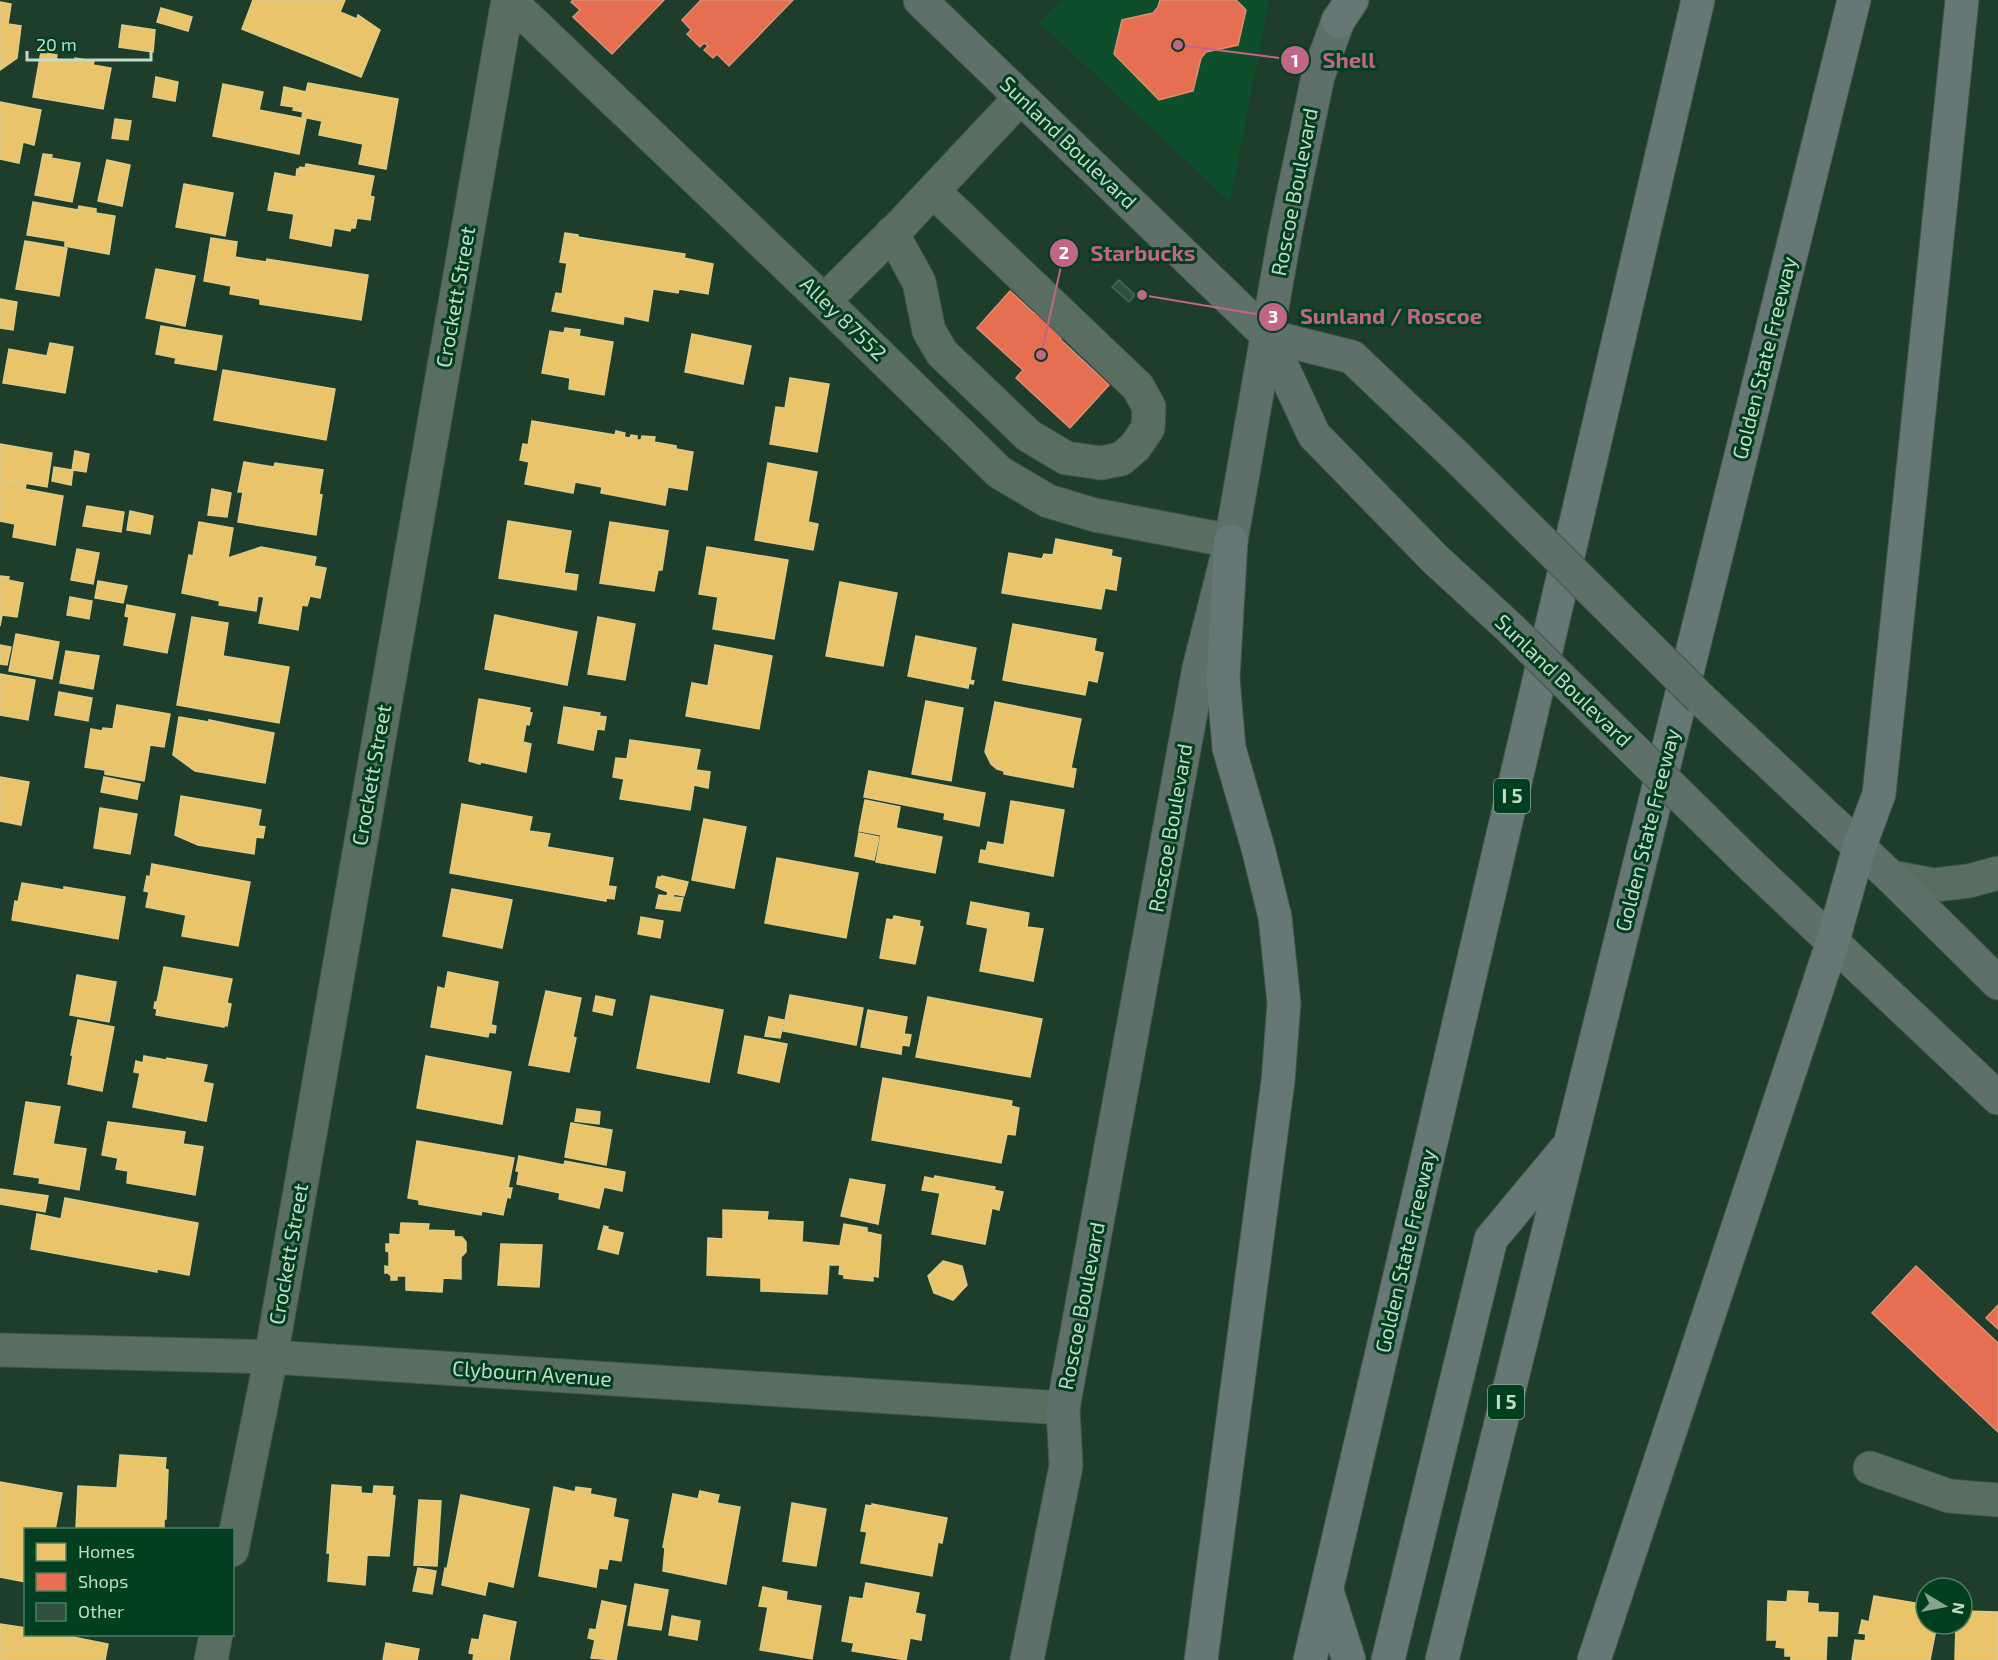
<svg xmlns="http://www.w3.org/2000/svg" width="1998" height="1660" font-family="'Exo 2',sans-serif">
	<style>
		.built { fill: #0e4e2b }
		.homes { fill: #e9c46a; stroke: #ddcb86; stroke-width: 1.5 }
		.shops { fill: #e76f51; stroke: #db9074; stroke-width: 1.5 }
		.building { fill: #31513f; stroke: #4d6556; stroke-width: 1.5 }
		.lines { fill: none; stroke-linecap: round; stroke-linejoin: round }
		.minor-casing { stroke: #3f5648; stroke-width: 35 }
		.major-casing { stroke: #3f5648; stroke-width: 35 }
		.highway-casing { stroke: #3f5648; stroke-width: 35 }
		.minor { stroke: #596e60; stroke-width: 33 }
		.major { stroke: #5f706a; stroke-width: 33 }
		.highway { stroke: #667775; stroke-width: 33 }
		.major-bridge-casing { stroke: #3f5648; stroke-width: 35; stroke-linecap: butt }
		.major-bridge { stroke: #5f706a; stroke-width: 33 }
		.labels { text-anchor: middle; stroke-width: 6; stroke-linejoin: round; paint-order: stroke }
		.shield { fill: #013f1f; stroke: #87ad95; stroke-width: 1.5 }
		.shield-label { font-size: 20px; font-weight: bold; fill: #c0dcc7 }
		.street-label { font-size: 21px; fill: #c0dcc7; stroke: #013f1f }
		.leader { fill: none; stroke: #c16686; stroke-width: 2 }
		.callout-dot { fill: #c16686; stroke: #013f1f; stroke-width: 2 }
		.mark-label { font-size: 18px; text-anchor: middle; font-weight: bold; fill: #fff }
		.callout-label { font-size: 22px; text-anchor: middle; font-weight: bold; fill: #c16686; stroke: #013f1f; stroke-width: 6; stroke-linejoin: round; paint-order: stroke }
	</style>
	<rect width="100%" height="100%" fill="#1e3d2b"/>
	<path class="built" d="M1063,0h206l-39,202 -191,-180z"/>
	<g class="homes">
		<path d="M253,0h92l-5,12 17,7 1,-4 22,15 -19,47 -119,-48z"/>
		<path d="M0,2l11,2 -3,20 13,2 -4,32 -17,12z"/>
		<path d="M161,8l31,9 -4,14 -31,-9z"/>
		<path d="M122,25l33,5 -2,22 -34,-5z"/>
		<path d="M41,52l16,3 -1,4 18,3 1,-4 19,3 -1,4 18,3 -8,41 -70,-12z"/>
		<path d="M156,77l22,5 -3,19 -22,-4z"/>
		<path d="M308,83l90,16 -12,70 -27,-5 4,-20 -44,-9 3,-14 -20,-4 1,-5 -10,-2 1,-3 -13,-2 3,-18 22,5z"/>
		<path d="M223,84l40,8 -4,18 47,9 -7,35 -86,-18z"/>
		<path d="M0,102l41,8 -7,35 -11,-3 -4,21 -19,-4z"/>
		<path d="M115,119l16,2 -3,19 -16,-2z"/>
		<path d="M43,154l9,1 -1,3 29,5 -8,39 -37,-7z"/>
		<path d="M107,160l23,5 -8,41 -24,-5z"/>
		<path d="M306,164l68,12 -4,20 4,1 -4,23 -13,-2 -2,10h-4l-1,3 -16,-3 -3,18 -41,-8 4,-24 -26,-4 7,-37 21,4 1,-8h2l1,-2 5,1z"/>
		<path d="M184,184l49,9 -8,43 -49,-9z"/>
		<path d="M33,202l45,8 1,-4 17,3v4l19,3 -6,38 -44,-8v-5l-38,-6z"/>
		<path d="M565,233l13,2v2l107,17 -1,4 29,6 -5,30 -29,-5 -1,4 -25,-4 -5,32 -24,-5 -1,8 -71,-13 4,-18 6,1 5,-31 -7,-1z"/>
		<path d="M211,238l26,4 -2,15 31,5 1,-3 101,16 -7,45 -101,-16v-5l-30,-5 1,-8 -27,-5z"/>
		<path d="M25,241l42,7 -8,48 -43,-7z"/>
		<path d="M156,269l39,7 -10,50 -39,-8z"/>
		<path d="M0,299l17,3 -4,28 -13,-2z"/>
		<path d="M161,326l61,10 -6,34 -41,-7 1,-5 -20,-4z"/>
		<path d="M565,328l15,2 -1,6 34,6 -9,53 -35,-6 1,-11 -28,-5 8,-42 14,2z"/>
		<path d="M692,334l59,12 -8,38 -58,-12z"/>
		<path d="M50,343l23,4 -8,46 -62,-10 6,-34 38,7z"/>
		<path d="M223,370l112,19 -9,51 -112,-20z"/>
		<path d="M790,378l39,6 -12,68 -47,-8 6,-37 9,1z"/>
		<path d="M532,421l83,14 1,-4 9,2 -1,4 6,1 1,-3 6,1v4h4l1,-4 13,1 -1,5 22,4v3l17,3 -6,38 -19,-3 -3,18 -64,-12 1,-6 -27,-5 -2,11 -48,-9 4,-22 -9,-2 3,-16 5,1z"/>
		<path d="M0,444l52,9 -5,34 -47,-8z"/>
		<path d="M75,451l14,3 -3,18 -13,-2 -2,15 -19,-4 2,-14 18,3z"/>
		<path d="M244,462l30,5 1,-4 48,7 -4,24 3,1 -6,40 -78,-13 5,-30h-5z"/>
		<path d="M768,463l49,9 -9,50 10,2 -5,26 -58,-10z"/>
		<path d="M0,479l26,5 -1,5 38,7 -8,49 -42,-8 2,-13 -15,-3z"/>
		<path d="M212,489l19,4 -4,24 -19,-2z"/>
		<path d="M87,506l37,6 -3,20 -38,-6z"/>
		<path d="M130,511l23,5 -3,18 -23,-4z"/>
		<path d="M508,521l63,10 -7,42 14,2 -2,15 -77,-12z"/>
		<path d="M199,522l34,6 -5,30 33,-11 55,10 -2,9 12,2 -6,30 -10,-2 -3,10 -5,-1 -4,25 -39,-7 5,-26 -6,-1 -2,15 -37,-6 1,-4 -38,-8 7,-38 4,1z"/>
		<path d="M610,522l58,9 -6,39h-4l-4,21 -54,-8z"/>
		<path d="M1056,539l56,11 -1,6 10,2 -5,32 -11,-2 -4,21 -99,-16 7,-40 33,6 2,-5 9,1z"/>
		<path d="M707,547l81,13 -14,79 -61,-10 5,-32 -19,-3z"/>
		<path d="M77,549l22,4 -6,31 -22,-4z"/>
		<path d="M0,576l9,1 -1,3 15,3 -6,34 -15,-2 -2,11z"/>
		<path d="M98,581l29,5 -4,17 -28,-5z"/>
		<path d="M840,582l57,11 -14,73 -57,-10z"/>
		<path d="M70,597l22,4 -3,18 -22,-4z"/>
		<path d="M127,605l48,9 -8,39 -43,-8 5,-28 -4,-1z"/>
		<path d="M495,615l82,17 -10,53 -82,-16z"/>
		<path d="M192,617l36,6 -5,33 66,11 -10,56 -102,-18z"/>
		<path d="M598,617l37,7 -10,56 -37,-6z"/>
		<path d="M1013,624l83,15 -2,12 9,2 -6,29 -9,-2 -3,15 -82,-15z"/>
		<path d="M16,634l43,8 -7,37 -43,-8z"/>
		<path d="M916,636l60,12 -6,32 4,1 -1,3 -4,-1 -1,5 -60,-12z"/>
		<path d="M0,645l11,2 -4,18 -7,-1z"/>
		<path d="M715,645l57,11 -13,73 -73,-13 6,-33 16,3z"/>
		<path d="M66,651l33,5 -6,33 -33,-6z"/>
		<path d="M0,674l35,6 -7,40 -28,-5z"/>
		<path d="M59,692l33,6 -4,23 -33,-6z"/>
		<path d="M479,699l51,9 -1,4 3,1 -3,12 -3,-1 -3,18 8,2 -5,28 -45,-10 -1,2 -11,-3z"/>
		<path d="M926,701l37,7 -12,73 -39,-7z"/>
		<path d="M995,702l86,17 -10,49 5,1 -3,18 -69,-13v-3l-7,-2 -6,-5 -6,-12z"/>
		<path d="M117,705l53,9 -6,33 -14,-2 -6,36 -39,-7v-4l-20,-3 6,-38 11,2 1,-3 10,1z"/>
		<path d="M564,707l36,6 -1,3 7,1 -2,13 -7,-1 -4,21 -35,-7z"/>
		<path d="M179,717l30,5v-2l65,13 -9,50 -70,-12 -22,-16z"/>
		<path d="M630,740l70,10 -4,20 14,2 -2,16 -14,-3 -4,25 -70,-11 4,-20 -11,-2 3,-19 11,1z"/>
		<path d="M869,771l116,22 -6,33 -35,-7 1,-6 -81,-16z"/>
		<path d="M0,777l29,5 -8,43 -21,-4z"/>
		<path d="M104,777l36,7 -3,15 -36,-7z"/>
		<path d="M181,796l80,14 -3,16 7,1 -2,11 -7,-1 -2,17 -56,-9 -23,-10z"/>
		<path d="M865,800l35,7 -4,21 46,9 -7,36 -59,-11 5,-27 -22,-4z"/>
		<path d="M1011,801l53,9 -11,66 -74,-14 2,-12 5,1 2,-9 16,3z"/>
		<path d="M462,804l70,13 -3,14 21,3 -3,13 66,11 -5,28 8,1 -2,12 -8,-1v3l-156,-28z"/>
		<path d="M100,808l37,6 -7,40 -36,-6z"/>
		<path d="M704,819l42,8 -12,61 -42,-8z"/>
		<path d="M859,833l20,4 -5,23 -19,-4z"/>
		<path d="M777,858l81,15 -12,65 -81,-15z"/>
		<path d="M152,864l98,18 -12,64 -56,-10 4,-21 -40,-8 3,-15 -5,-1 3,-15 3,1z"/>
		<path d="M662,876l26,6 -4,14 -10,-2 -1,3 10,1 -3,13 -24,-3 3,-13 8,1 1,-4 -12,-5 2,-10h4z"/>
		<path d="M22,883l42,7v-3l61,10 -7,42 -106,-19 3,-19 3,1z"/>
		<path d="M452,889l60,11 -10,48 -59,-12z"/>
		<path d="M971,902l58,11 -2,14 16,2 -10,52 -53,-10 8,-43 -21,-4z"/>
		<path d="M894,916l26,5 -1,5 4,1 -8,37 -35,-6 7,-39 6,1z"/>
		<path d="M641,917l22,4 -3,17 -22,-4z"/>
		<path d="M164,967l68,12 -5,24 4,1 -4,22 -3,-1v2l-68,-12 1,-6 -3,-1 1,-6h2z"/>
		<path d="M448,972l50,10 -7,43 5,1 -1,7 -6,-1 -1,5 -57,-10 7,-40 7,2z"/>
		<path d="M77,975l39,7 -7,40 -39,-7z"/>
		<path d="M546,991l35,7 -8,39 3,1 -7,34 -40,-7z"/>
		<path d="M790,995l73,13 -7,37 -73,-14z"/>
		<path d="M596,996l19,4 -3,15 -19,-4z"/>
		<path d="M651,996l72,14 -14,72 -72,-14z"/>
		<path d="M928,997l114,22 -12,58 -114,-20z"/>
		<path d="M868,1010l39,7 -3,17 7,1 -2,11 -7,-1 -1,9 -40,-7z"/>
		<path d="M769,1017l15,3 -4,18 -15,-2z"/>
		<path d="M78,1020l36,7 -12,64 -34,-7 5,-29h-2z"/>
		<path d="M745,1036l42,8 -8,38 -41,-9z"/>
		<path d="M144,1056l22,4 1,-2 40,7 -4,17 10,2 -7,37 -73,-14 7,-34 -6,-1 2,-11 7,2z"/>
		<path d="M426,1056l85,16 -9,52 -85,-16z"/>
		<path d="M883,1078l129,23 -1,5 8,2 -4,27 -8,-1 -6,29 -129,-23z"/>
		<path d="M26,1102l34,5 -7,37 33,5 -7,41 -40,-7 1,-5 -26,-4z"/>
		<path d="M577,1109l23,3 -1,12 -24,-3z"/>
		<path d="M108,1122l77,10 -2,12 20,3 -8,48 -68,-12 1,-12 -12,-2 2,-11 -16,-3z"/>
		<path d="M571,1123l41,7 -6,35 -41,-8z"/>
		<path d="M417,1141l97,17 -6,30h4l-2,10 -3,-1 -4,18 -21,-4 -1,4 -62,-11v-4l-11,-2z"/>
		<path d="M519,1156l45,9 1,-4 60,11 -3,19 -18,-4 -5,21 -40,-9 1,-6 -43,-9 2,-13h-3z"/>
		<path d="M935,1176l60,11 -1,3 9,2 -4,18 -7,-2 -7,36 -53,-10 8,-41 -18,-3 3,-13 9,2z"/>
		<path d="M850,1179l35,6 -7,39 -37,-8z"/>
		<path d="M0,1189l48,7 -3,16 -45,-8z"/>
		<path d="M65,1198l133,25 -9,52 -32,-6v3l-126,-23 6,-35 24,5z"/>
		<path d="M723,1210l45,2 -1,8 36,2 -1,20 38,4 4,-22 23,4v4l14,3 -3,42 -5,-1v5l-29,-3v-3l-5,-1 1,-9h-11l-2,29 -66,-3v-13l-54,-3 1,-37 15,1z"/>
		<path d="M401,1223l28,1 -1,6 26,1v6h8l4,5v10l-5,5v22l-18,-1 -1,14 -36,-2v-14h-9v4h-6v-4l-3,-3h-3v-7l4,1v-15l-3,-1v-7h4v-10l10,1z"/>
		<path d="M604,1226l4,1 -1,2 16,4 -5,21 -20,-5z"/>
		<path d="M501,1244l41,1 -3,42 -41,-2z"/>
		<path d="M943,1261l19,5 5,19 -14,15 -19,-7 -6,-17z"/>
		<path d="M120,1455l46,3 -1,11 3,1 -2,49h-2v11l-88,-2 2,-42 39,2z"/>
		<path d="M0,1482l62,11 -7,37h-29v52l-26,-5z"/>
		<path d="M332,1485l29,2v6l12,1 1,-8 19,1 -1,8 3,1 -6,60 -22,-1 -2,30 -37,-4 2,-28h-3z"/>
		<path d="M554,1487l21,5 1,-5 15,2 -1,5 26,5 -3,18 15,3 -7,41 -12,-2 -2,10 -8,-1 -3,19 -57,-11z"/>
		<path d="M700,1491l19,4 -2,8 23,4 -14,77 -63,-13 2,-23 -2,-1 10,-53 25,5z"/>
		<path d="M461,1495l68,14 -16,78 -25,-6 -3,14 -43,-10 3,-17 2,1z"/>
		<path d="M419,1500l22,1 -4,65 -23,-1z"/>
		<path d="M792,1503l34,6 -10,57 -33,-5z"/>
		<path d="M872,1504l75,14 -5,25 -4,-1 -6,34 -71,-13 6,-31 -6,-1 5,-26 6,1z"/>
		<path d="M418,1568l18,3 -4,23 -19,-3z"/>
		<path d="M866,1583l53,10 -4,20 10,2 -4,25 -11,-2 -4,22 -54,-9 2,-8 -12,-2 8,-44 13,2z"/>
		<path d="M635,1584l33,6 -7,40 -33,-5z"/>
		<path d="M763,1587l24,5 -1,8 35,6 -9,53 -52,-9 8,-43 -9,-1z"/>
		<path d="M1788,1591l20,1 -1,11 11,1v8l20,1 -1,23h-10l-1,24h-35v-4h-6v-8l-9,-1 1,-7h-10l1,-39 19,1z"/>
		<path d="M1874,1596l52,9v19h11l-7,36h-78l3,-20 10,1 1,-7 -7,-1 3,-13 7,2z"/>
		<path d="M602,1601l24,5 -10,54 -25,-2 4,-18 -7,-2 2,-9 6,1z"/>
		<path d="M1962,1611l36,1v48h-43l1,-36h6z"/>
		<path d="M484,1615l32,7 -7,38h-36l1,-6 -5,-1 3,-14 7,1z"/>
		<path d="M672,1616l28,5 -3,19 -28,-5z"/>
		<path d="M0,1624l26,4v6h32l50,10 -3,16h-105z"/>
		<path d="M386,1643l33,6 -2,11h-34z"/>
	</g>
	<g class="shops">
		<path d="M573,0h91l-52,54 -39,-37 7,-7 -9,-8z"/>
		<path d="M701,0h92l-64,66 -12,-12 -4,4 -9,-8 4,-4 -4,-3 -4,4 -13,-13 4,-4 -9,-10z"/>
		<path d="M1160,0h76l10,10 -8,35 -32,7 -5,6 -8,33 -34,9 -45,-46 8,-34 31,-7 5,-6z"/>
		<path d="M1010,291l24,22 8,-8 27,25 -9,9 49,46 -39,43 -54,-50 7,-8 -46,-42z"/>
		<path d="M1916,1266l82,77v89l-126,-119z"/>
		<path d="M1998,1305v24l-12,-11z"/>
	</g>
	<path class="building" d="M1119,280l16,15 -6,7 -17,-15z"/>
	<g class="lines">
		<g class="minor-casing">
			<g id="minor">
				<path d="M509,0l315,301 175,171 49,29 47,14 136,26"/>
				<path d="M892,233l27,49 10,49 13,22 87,83 37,22 35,5 20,-4 14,-12 13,-19 1,-21 -11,-20 -205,-196"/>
				<path d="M824,301l77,-76 119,-127"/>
				<path d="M1891,877l43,8 35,-4 29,-8"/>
				<path d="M0,1350l271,7 792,51"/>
				<path d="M1870,1468l79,28 49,4"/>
				<path d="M232,1550l39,-193 237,-1357"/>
				<path d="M211,1660l5,-26"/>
			</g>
		</g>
		<g class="major-casing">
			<g id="major">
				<path d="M920,0l348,336 46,99 121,124 76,70"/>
				<path d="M1268,336l84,21 107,102"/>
				<path d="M1701,699l190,178 107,106"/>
				<path d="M1755,869l243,229"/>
				<path d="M1027,1660l39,-194 -3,-58 136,-740 32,-127 54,-307 33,-158 20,-55"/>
			</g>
		</g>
		<g class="highway-casing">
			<g id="highway">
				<path d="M1338,21l14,-21"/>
				<path d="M1327,1591l22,69"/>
				<path d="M1201,1660l77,-579 6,-78 -9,-86 -17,-69 -29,-100 -6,-69 8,-138"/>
				<path d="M1310,1660l388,-1660"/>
				<path d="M1388,1660l103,-421 74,-89"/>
				<path d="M1442,1660l412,-1660"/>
				<path d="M1594,1660l238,-716 27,-96 20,-54 83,-794"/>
			</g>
		</g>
		<use href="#minor" class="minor"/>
		<use href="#major" class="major"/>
		<use href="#highway" class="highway"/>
		<g class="major-bridge-casing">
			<g id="major-bridge">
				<path d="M1459,459l242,240"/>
				<path d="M1511,629l244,240"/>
			</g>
		</g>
		<use href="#major-bridge" class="major-bridge"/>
	</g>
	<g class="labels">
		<g class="shield">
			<rect x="1494" y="779" width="36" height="34" rx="4.5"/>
			<rect x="1488" y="1385" width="36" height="34" rx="4.5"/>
		</g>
		<g class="shield-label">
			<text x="1512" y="803">I 5</text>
			<text x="1506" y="1409">I 5</text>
		</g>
		<g class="street-label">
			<text transform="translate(1068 143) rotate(44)" y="7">Sunland Boulevard</text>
			<text transform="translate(1295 192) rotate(-79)" y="7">Roscoe Boulevard</text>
			<text transform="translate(456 297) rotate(-80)" y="7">Crockett Street</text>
			<text transform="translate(843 319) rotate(44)" y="7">Alley 87552</text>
			<text transform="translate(1765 358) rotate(-76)" y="7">Golden State Freeway</text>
			<text transform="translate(1563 681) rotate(44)" y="7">Sunland Boulevard</text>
			<text transform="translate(372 775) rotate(-80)" y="7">Crockett Street</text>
			<text transform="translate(1171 828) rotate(-80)" y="7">Roscoe Boulevard</text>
			<text transform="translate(1648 830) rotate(-76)" y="7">Golden State Freeway</text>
			<text transform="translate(1406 1251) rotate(-77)" y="7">Golden State Freeway</text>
			<text transform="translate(289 1254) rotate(-80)" y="7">Crockett Street</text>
			<text transform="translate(1082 1306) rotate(-79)" y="7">Roscoe Boulevard</text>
			<text transform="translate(532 1374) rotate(4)" y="7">Clybourn Avenue</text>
		</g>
	</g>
	<path class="leader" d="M1178 45L1295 60M1041 355L1064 253M1142 295L1273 317"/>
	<g class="callout-dot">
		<circle cx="1178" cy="45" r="6"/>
		<circle cx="1041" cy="355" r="6"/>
		<circle cx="1142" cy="295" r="6"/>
		<circle cx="1295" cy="60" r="15"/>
		<circle cx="1064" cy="253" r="15"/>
		<circle cx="1273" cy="317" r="15"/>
	</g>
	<g class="mark-label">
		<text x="1295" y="67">1</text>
		<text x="1064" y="259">2</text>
		<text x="1273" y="323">3</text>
	</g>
	<g class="callout-label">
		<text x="1349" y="68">Shell</text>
		<text x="1143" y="261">Starbucks</text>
		<text x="1391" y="324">Sunland / Roscoe</text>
	</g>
	<rect x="24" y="1528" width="210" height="108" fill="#013f1f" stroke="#4d7e62" stroke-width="1.5"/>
	<rect x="36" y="1543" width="30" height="18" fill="#e9c46a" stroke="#4d7e62" stroke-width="1.5"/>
	<text x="78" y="1558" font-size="18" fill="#c0dcc7">Homes</text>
	<rect x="36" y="1573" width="30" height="18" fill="#e76f51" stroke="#4d7e62" stroke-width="1.5"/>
	<text x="78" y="1588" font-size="18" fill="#c0dcc7">Shops</text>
	<rect x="36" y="1603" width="30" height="18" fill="#31513f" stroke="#4d7e62" stroke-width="1.5"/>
	<text x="78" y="1618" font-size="18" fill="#c0dcc7">Other</text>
	<g transform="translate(1944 1606) rotate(100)"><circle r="28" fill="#013f1f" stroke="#4d7e62" stroke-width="1.5"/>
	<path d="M0-4.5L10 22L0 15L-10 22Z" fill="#87a490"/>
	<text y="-9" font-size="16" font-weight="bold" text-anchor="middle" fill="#c0dcc7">N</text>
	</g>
	<path d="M27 51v9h124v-9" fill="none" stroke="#c0dcc7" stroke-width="3"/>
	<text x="36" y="51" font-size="18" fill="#c0dcc7" stroke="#013f1f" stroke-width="4.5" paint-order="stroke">20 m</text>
</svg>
